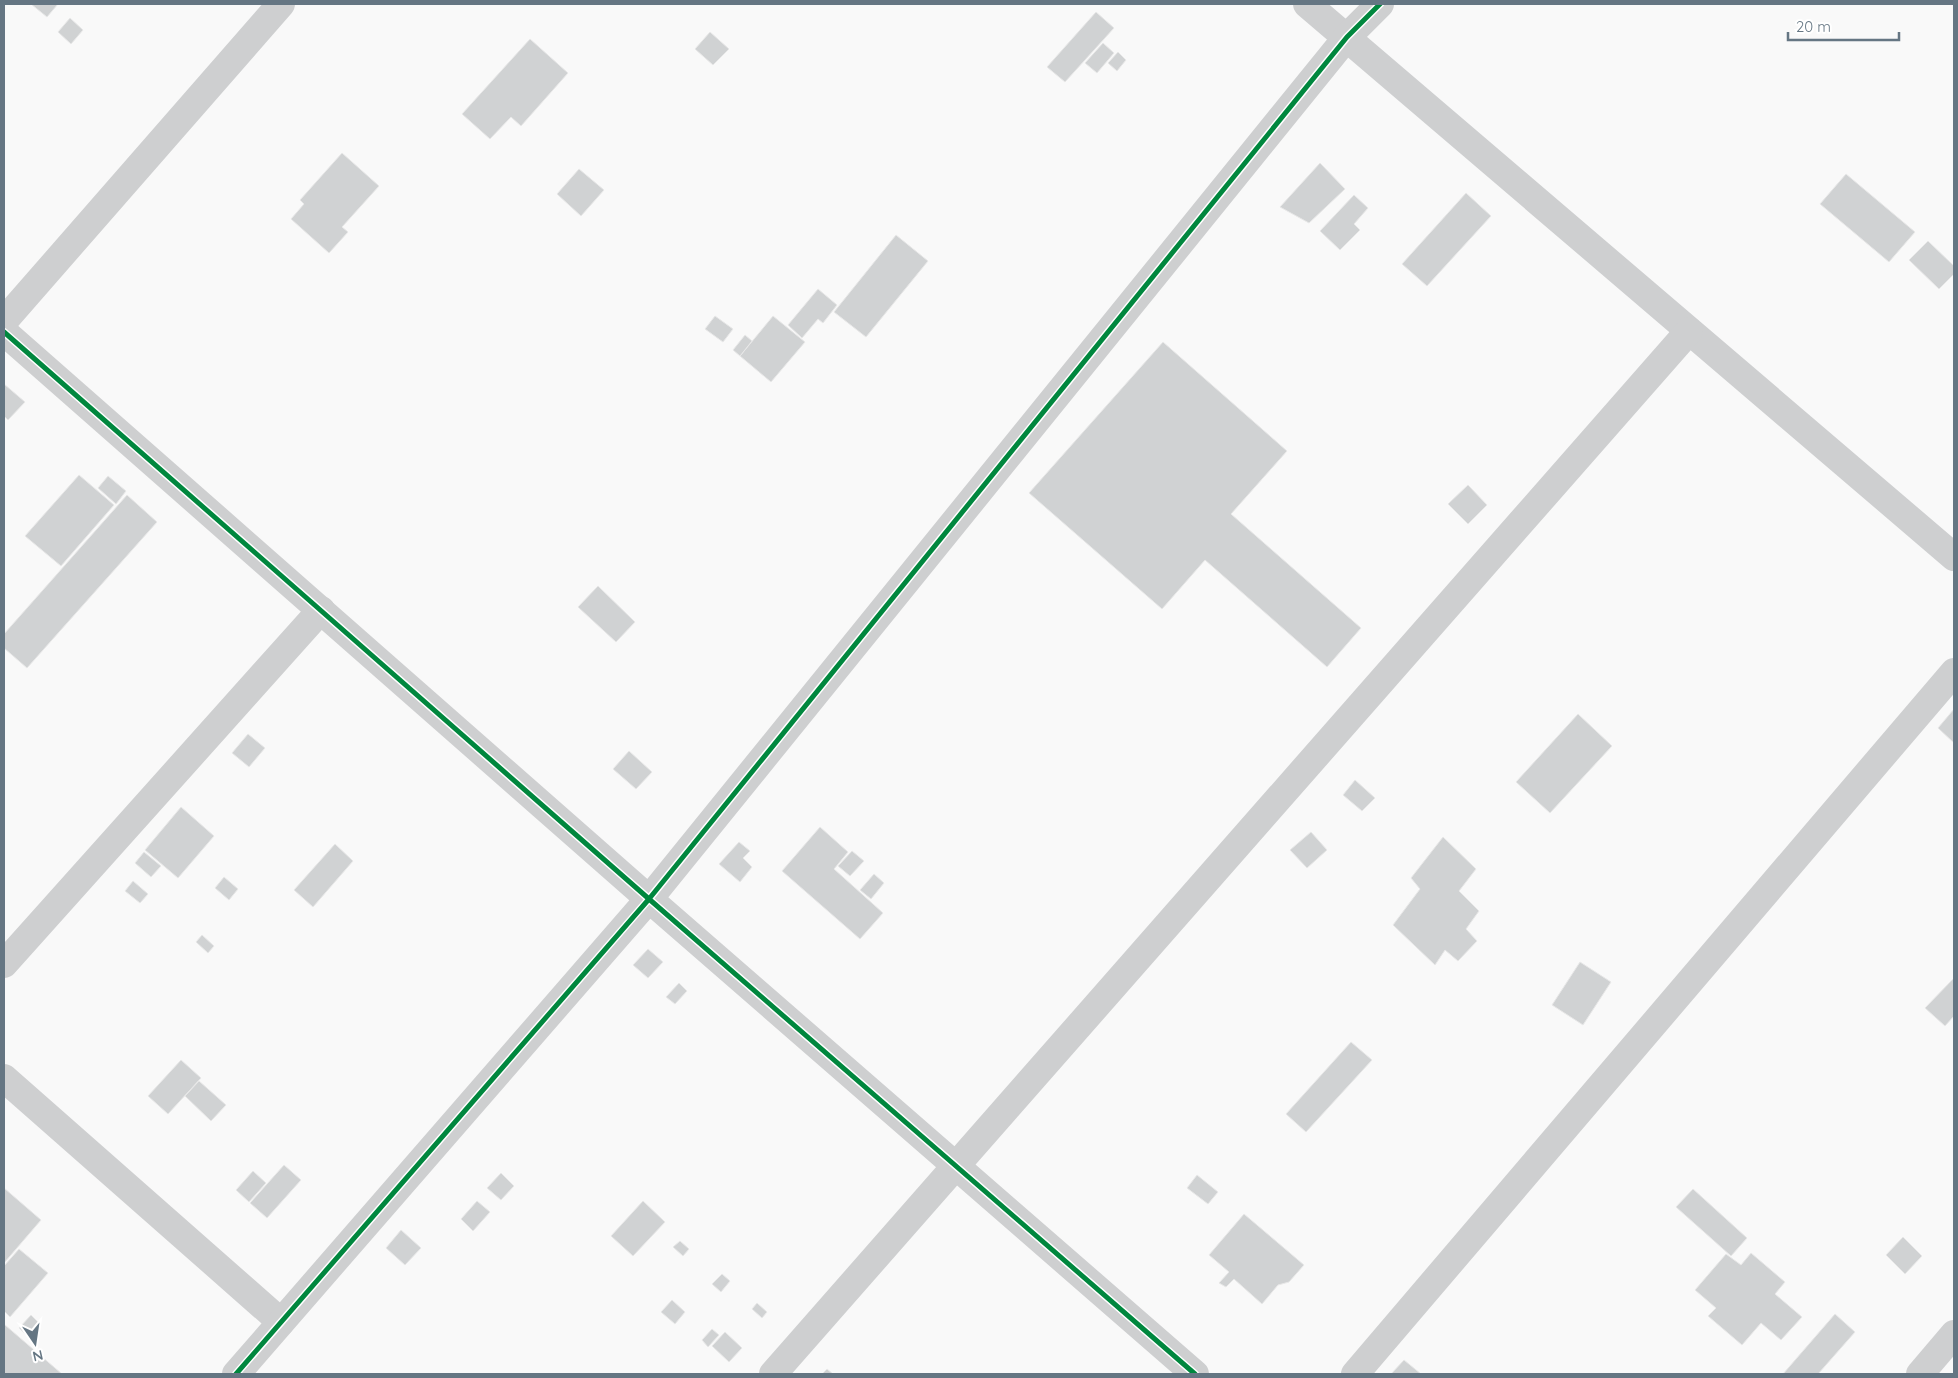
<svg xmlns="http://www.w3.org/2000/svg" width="1958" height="1378" font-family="Quicksand,sans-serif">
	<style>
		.building { fill: #d0d2d3; stroke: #e8e8e8 }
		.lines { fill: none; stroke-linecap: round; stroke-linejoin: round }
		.minor { stroke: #cecfd0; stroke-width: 28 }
		.cycleway-casing { stroke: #fff; stroke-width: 8 }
		.cycleway { stroke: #00873e; stroke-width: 5 }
	</style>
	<rect width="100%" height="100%" fill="#f9f9f9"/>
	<g class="building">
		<path d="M31,4h27l-11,13z"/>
		<path d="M1096,12l18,16 -49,54 -18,-15z"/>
		<path d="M70,18l13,12 -12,14 -13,-12z"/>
		<path d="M710,32l19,17 -16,16 -18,-16z"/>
		<path d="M530,39l38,34 -47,53 -10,-9 -21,22 -28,-25z"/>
		<path d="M1103,43l11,10 -17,20 -12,-10z"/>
		<path d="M1118,52l8,8 -9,11 -9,-8z"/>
		<path d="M342,153l37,33 -37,41 6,5 -19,21 -38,-34 13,-15 -4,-4z"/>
		<path d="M1320,163l25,26 -36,34 -29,-16z"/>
		<path d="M579,169l25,21 -23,26 -24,-22z"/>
		<path d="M1846,174l69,58 -26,30 -69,-58z"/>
		<path d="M1466,193l25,23 -64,70 -25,-22z"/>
		<path d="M1354,195l14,13 -14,16 6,6 -20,20 -20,-19z"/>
		<path d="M896,235l32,26 -62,76 -32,-25z"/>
		<path d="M1928,241l26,25v8l-15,15 -30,-29z"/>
		<path d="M818,289l19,16 -14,18 -5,-4 -16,19 -14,-13z"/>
		<path d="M715,316l18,13 -10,13 -18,-13z"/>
		<path d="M773,316l32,26 -34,40 -31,-26z"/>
		<path d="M745,335l7,6 -12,15 -7,-6z"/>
		<path d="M1163,342l124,109 -56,63 130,114 -34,39 -122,-107 -43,49 -133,-116z"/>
		<path d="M4,384l21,18 -17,18 -4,-4z"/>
		<path d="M79,475l35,30 -53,61 -36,-30z"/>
		<path d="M108,476l18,15 -10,13 -18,-16z"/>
		<path d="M1468,485l19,20 -19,19 -20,-20z"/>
		<path d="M127,495l30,27 -130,146 -23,-20v-14z"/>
		<path d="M598,586l37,36 -19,20 -38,-35z"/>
		<path d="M1954,709v34l-16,-15z"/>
		<path d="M1578,714l34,32 -62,67 -34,-31z"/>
		<path d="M248,734l17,14 -16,19 -17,-14z"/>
		<path d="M629,751l23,21 -16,17 -23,-20z"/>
		<path d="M1355,780l20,18 -13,13 -19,-16z"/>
		<path d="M181,807l33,29 -36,42 -33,-28z"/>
		<path d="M820,827l28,25 -14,17 49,44 -23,26 -78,-68z"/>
		<path d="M1311,832l16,18 -20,18 -17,-18z"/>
		<path d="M1443,837l33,32 -17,22 20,20 -13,18 11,12 -19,20 -13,-11 -10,15 -42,-40 27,-36 -9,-11z"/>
		<path d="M739,842l11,9 -7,7 9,9 -12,15 -21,-18z"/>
		<path d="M335,844l18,17 -40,46 -19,-17z"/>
		<path d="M852,851l12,10 -14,15 -12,-10z"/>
		<path d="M144,852l17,14 -10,11 -16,-14z"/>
		<path d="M874,874l10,9 -13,16 -11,-9z"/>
		<path d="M224,877l14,12 -9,11 -14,-12z"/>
		<path d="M133,881l15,13 -8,9 -15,-12z"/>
		<path d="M202,935l12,11 -6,7 -12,-11z"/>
		<path d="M648,949l15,13 -15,16 -15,-13z"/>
		<path d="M1580,962l31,20 -28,43 -31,-20z"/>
		<path d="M1954,978v38l-9,10 -20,-18z"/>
		<path d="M679,983l8,8 -12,13 -9,-7z"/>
		<path d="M1351,1042l21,18 -66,72 -20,-18z"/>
		<path d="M181,1060l20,18 -33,36 -20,-18z"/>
		<path d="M199,1081l27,24 -15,16 -26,-25z"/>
		<path d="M284,1165l17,15 -34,38 -17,-15z"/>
		<path d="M253,1171l13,12 -17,19 -13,-12z"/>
		<path d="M501,1173l13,13 -13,14 -14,-12z"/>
		<path d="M1197,1175l21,17 -10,12 -21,-16z"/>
		<path d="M4,1188l37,32 -37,43z"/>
		<path d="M1693,1189l54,49 -16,18 -55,-49z"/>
		<path d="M477,1201l13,11 -17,19 -12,-12z"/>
		<path d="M643,1201l22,21 -32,34 -22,-20z"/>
		<path d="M1244,1214l60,51 -15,17 -11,3 -16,19 -28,-25 -8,8 -7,-4 10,-11 -20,-17z"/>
		<path d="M401,1230l20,18 -16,17 -19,-17z"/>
		<path d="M1903,1237l19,19 -17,18 -19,-19z"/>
		<path d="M680,1241l9,8 -6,7 -10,-9z"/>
		<path d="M19,1249l29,24 -38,44 -6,-6v-45z"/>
		<path d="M1751,1253l34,29 -10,12 27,23 -21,23 -20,-17 -19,22 -34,-29 8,-8 -21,-18 31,-36 15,11z"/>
		<path d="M722,1274l8,7 -9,11 -9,-8z"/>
		<path d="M672,1300l13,12 -10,12 -14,-12z"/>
		<path d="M757,1303l10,9 -5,6 -10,-9z"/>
		<path d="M1835,1314l20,18 -37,42h-35z"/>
		<path d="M31,1315l9,9 -12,13 -9,-9z"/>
		<path d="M5,1325l57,49h-58v-47z"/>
		<path d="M712,1329l7,6 -11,12 -6,-7z"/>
		<path d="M725,1332l17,16 -13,14 -17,-16z"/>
		<path d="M1404,1360l17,14h-30z"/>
		<path d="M827,1369l6,5h-11z"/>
	</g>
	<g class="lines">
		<g class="minor">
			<path d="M1307,4l647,553"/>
			<path d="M4,321l277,-317"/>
			<path d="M4,332l645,567 546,475"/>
			<path d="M4,964l317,-354"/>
			<path d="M4,1078l277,244"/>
			<path d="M236,1374l413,-475 698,-862 33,-33"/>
			<path d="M773,1374l916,-1043"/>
			<path d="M1355,1374l599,-702"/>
			<path d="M1920,1374l34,-40"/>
		</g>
		<g class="cycleway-casing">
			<g id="cycleway">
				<path d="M4,332l645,567 546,475"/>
				<path d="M236,1374l413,-475 698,-862 33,-33"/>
			</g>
		</g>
		<use href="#cycleway" class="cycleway"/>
	</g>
	<rect width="1958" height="1378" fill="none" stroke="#657683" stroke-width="10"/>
	<g transform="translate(35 1343) rotate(167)" stroke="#ffffff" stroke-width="4" paint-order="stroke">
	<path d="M0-4L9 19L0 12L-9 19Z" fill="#657683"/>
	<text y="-8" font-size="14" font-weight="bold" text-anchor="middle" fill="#657683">N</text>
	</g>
	<path d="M1788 32v8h111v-8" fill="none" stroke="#657683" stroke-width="2.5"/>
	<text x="1796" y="32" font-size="15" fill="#657683" stroke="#ffffff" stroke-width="4" paint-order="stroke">20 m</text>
</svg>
